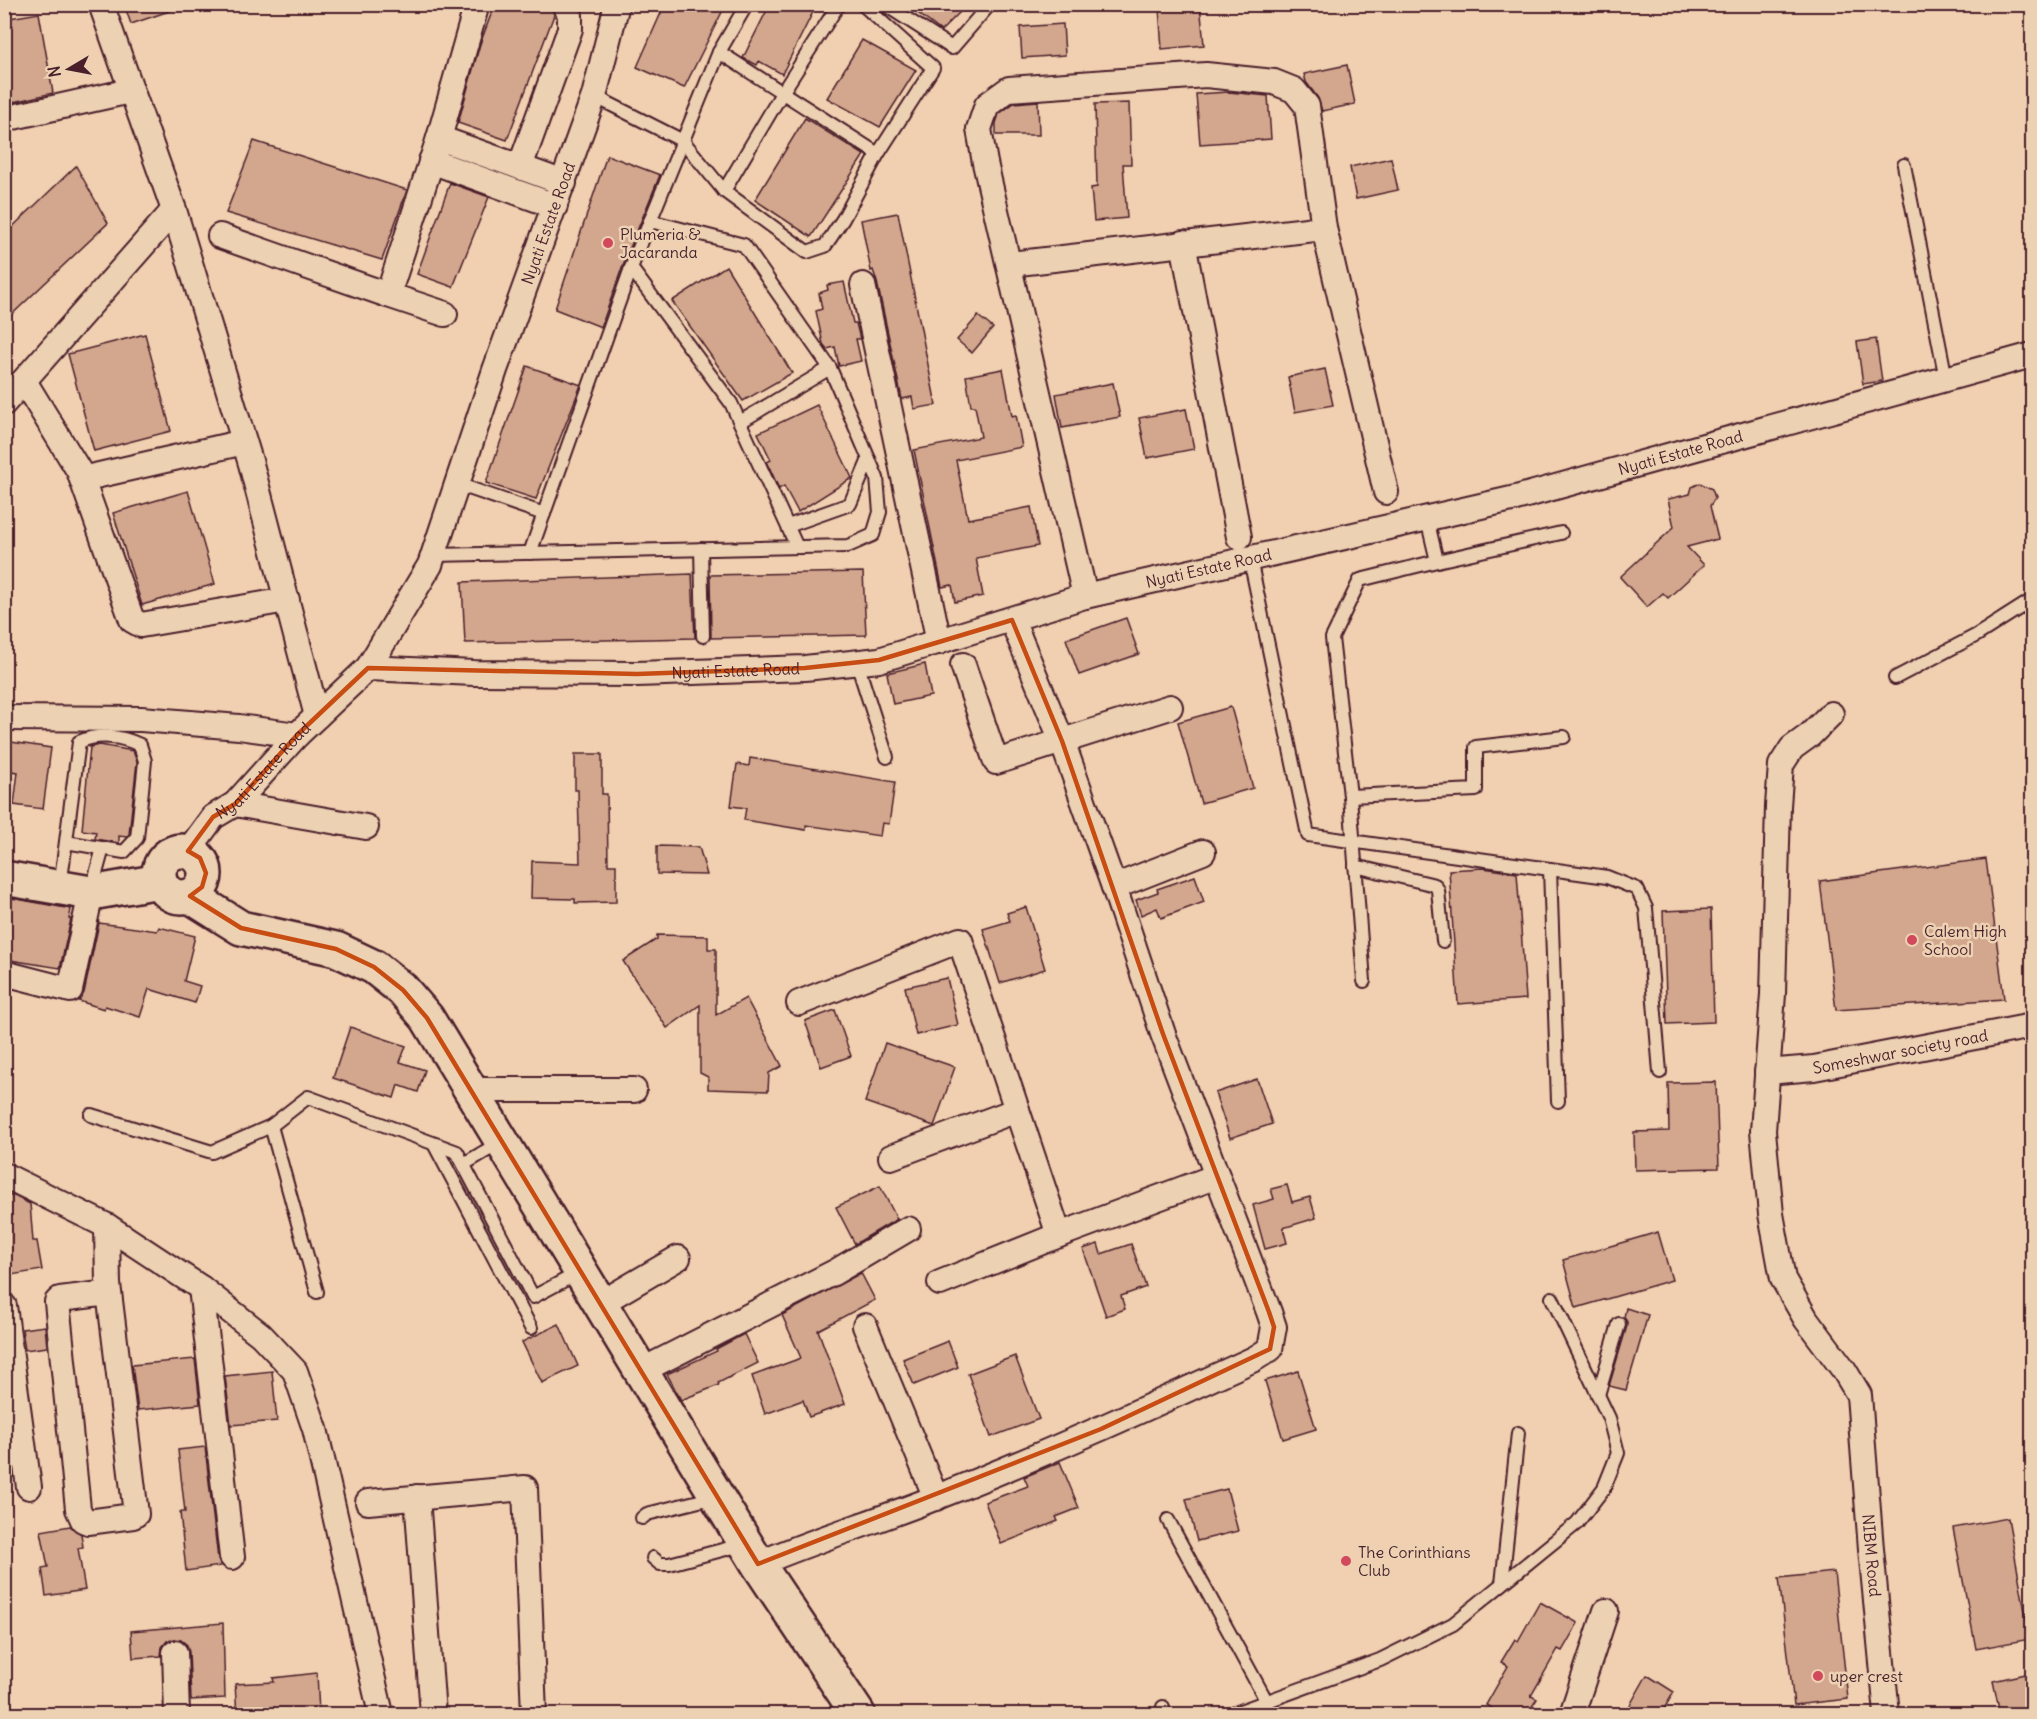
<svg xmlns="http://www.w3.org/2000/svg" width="2037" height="1719" font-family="Delius,sans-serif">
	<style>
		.building { fill: #d3a78d; stroke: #4a1f2b; stroke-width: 1.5 }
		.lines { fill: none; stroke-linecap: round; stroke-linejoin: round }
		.lane-casing { stroke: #4a1f2b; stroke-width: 16 }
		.street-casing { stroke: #4a1f2b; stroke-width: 28 }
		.secondary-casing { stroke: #4a1f2b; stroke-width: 38 }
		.lane { stroke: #ecd1b3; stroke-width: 12 }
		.street { stroke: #ecd1b3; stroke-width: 24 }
		.secondary { stroke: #ecd1b3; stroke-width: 33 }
		.marked { fill: none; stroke: #c84d12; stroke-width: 4.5; stroke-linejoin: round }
		.poi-dot { fill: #d1495b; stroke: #ecd1b3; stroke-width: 2 }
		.labels { text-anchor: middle; stroke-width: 5; stroke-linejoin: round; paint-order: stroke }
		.street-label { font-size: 16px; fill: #4a1f2b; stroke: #ecd1b3 }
		.poi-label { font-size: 16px; fill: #4a1f2b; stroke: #ecd1b3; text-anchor: start }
	</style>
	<rect width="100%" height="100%" fill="#f0d0b0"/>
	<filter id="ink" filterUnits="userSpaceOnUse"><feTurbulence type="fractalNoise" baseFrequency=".0167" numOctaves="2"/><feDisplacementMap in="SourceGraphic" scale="12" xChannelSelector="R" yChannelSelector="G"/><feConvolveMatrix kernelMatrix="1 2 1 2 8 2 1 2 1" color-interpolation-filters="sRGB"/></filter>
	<g filter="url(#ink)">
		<g class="building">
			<path d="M124,4h56l1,3 -50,17z"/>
			<path d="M495,4h56l3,11 -47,125 -49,-17 22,-79z"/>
			<path d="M665,4h61l-42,84 -47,-21z"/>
			<path d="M770,4h47l-35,70 -23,-13 -2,4 -14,-7z"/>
			<path d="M906,4h62l-27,27z"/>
			<path d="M1200,4l4,41 -42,4 -3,-41z"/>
			<path d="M39,13l14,80 -49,11v-85z"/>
			<path d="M1063,24l2,31 -43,3 -2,-31z"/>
			<path d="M862,40l54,30 -36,57 -53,-29z"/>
			<path d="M1347,65l8,39 -33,7 -4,-13 -12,-16 -2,-8z"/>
			<path d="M1229,92l39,4 3,43 -71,5 -4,-50z"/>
			<path d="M1038,101l1,34h-43v-12l3,-9 15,-11z"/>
			<path d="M1129,103l2,61h-8l4,54 -33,3 -3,-33 6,-1 -2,-83z"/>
			<path d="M805,118l59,37 -53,82 -56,-37z"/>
			<path d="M254,141l153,49 -25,70 -156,-47z"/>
			<path d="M607,155l53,20 -37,90 -22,62 -46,-18z"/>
			<path d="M1391,158l7,32 -42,9 -6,-32z"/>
			<path d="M76,166l32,57 -104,99v-87z"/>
			<path d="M450,183l39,14 -36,90 -36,-13z"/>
			<path d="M898,213l38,192 -22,4 -2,-12 -10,2 -25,-117 -4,-12 -2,1 -10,-51z"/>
			<path d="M726,266l66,107 -49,28 -71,-100z"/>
			<path d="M844,282l9,41h3l4,16h-4l5,22 -22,5 -4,-19 -8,2 -4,-5 -7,-33 6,-2 -3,-16 9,-3 -1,-5z"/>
			<path d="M978,316l15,12 -21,25 -15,-13z"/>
			<path d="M145,334l26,97 -77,20 -26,-97z"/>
			<path d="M1876,339l6,42 -19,3 -6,-42z"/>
			<path d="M527,366l54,19 -45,114 -50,-16z"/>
			<path d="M1003,369l9,47 4,-1 6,32 -66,13 12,59 63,-12 7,39 -62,12 7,38 -28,6 -3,-17 -10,2 -28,-137 67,-13 -6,-31h-4l-5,-30z"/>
			<path d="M1325,369l8,36 -38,7 -7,-35z"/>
			<path d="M1113,383l7,34 -58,11 -6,-34z"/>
			<path d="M817,405l35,73 -54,34 -14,-26 -5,3 -12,-27 4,-2 -13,-27z"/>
			<path d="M1186,409l8,40 -47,9 -8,-40z"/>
			<path d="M1700,483l12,6 3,9 -5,8 8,33 -31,8 17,18 -36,33 -5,-5 -16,14 -27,-30 54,-50 -6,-28 22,-5 2,-7z"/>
			<path d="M188,491l27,93 -73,21 -29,-92z"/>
			<path d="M863,572l3,63 -155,3 -1,-63z"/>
			<path d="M692,574l3,64 -230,5 -3,-61z"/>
			<path d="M1126,618l13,36 -60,21 -13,-36z"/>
			<path d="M925,664l6,32 -38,8 -6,-31z"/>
			<path d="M1231,707l22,81 -52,15 -23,-81z"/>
			<path d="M4,741l47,7 -8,61 -29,-4 4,-33 -14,-2z"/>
			<path d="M100,745l33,6 4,11 -8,72 -2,3 -8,-1v7l-24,-4 1,-7 -14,-2 8,-83z"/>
			<path d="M575,754h27v40h5l1,71h8v37l-41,1v-4l-44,-1 1,-37 48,2 -2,-73h-3z"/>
			<path d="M750,758l145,24 -6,42 -7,-1 -2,13 -74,-11v5l-62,-10 2,-12 -15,-2 6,-42 12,2z"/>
			<path d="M657,846l42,1 8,28 -50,-1z"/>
			<path d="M1986,859l18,140 -168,11 -16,-129z"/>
			<path d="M1483,868l34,5 9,126 -68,5 -9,-134z"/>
			<path d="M1195,876l9,26 -43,16 -4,-10 -16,7 -5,-15 22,-8 -1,-3z"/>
			<path d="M6,897l65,12 -2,10h2l-11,49 -56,-9z"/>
			<path d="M1026,907l19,62 -45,14 -17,-54 27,-8 -3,-8z"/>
			<path d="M1711,909l3,113 -47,2 -4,-113z"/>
			<path d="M99,923l58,8 2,-4 36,9 -11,45 16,5 -5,17 -46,-14 -9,28 -35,-11 -1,3 -25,-8 5,-8z"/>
			<path d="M657,935l51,1v13h8v66l30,-17 36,68 -13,7 -1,18 -60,-2v-12l-8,-4v-68l-33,23 -44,-67 34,-22z"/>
			<path d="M947,978l11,47 -42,10 -11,-48z"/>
			<path d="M835,1010l16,46 -30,11 -16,-46z"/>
			<path d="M350,1027l56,19 -6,16 25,8 -7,22 -20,-7 -4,13 -61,-20z"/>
			<path d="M885,1043l70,24 -21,59 -69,-24z"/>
			<path d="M1257,1079l15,45 -42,14 -15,-45z"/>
			<path d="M1716,1082l3,86 -84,2 -1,-38 35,-1 -1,-48z"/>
			<path d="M1287,1185l5,17 18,-5 6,21 -33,10 4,15 -22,6 -12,-44 21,-6 -3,-10z"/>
			<path d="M880,1186l17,33 -42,25 -19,-37z"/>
			<path d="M4,1196h10l16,8 3,37h4l5,29 -31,5 -7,-41z"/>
			<path d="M1658,1232l14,48 -96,28 -13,-48z"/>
			<path d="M1098,1244l3,10 30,-10 15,43 -25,9 4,13 -19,7 -23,-67z"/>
			<path d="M861,1273l14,27 -57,30 27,74 -36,13 -6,-17 -38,14 -13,-38 49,-18 -19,-43z"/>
			<path d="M1626,1308l22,7 -22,75 -17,-4 18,-60v-4l-3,-5z"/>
			<path d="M559,1324l19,42 -36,17 -20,-41z"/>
			<path d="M45,1326l2,21 -22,3 -3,-21z"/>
			<path d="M744,1334l14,29 -40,20 1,2 -38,15 -14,-26 50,-23 -1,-2z"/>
			<path d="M948,1341l10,26 -44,18 -11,-26z"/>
			<path d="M1015,1356l24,63 -48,18 -23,-63z"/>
			<path d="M195,1359l5,45 -62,6 -6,-45z"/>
			<path d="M272,1371l5,50 -46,4 -6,-49z"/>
			<path d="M1298,1371l18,58 -33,10 -18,-58z"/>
			<path d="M4,1425h2l7,52 -9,1z"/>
			<path d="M205,1447l13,112 3,7 -35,5 -6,-59h5l-7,-62z"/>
			<path d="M1060,1462l19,46 -23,9 2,4 -57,23 -16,-42 43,-16 -4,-9z"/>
			<path d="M1227,1489l11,42 -41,10 -11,-42z"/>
			<path d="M2008,1518l22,121 -54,10 -23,-121z"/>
			<path d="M70,1526l11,8 2,13 -5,1 7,42 -39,6 -4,-28 6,-1 -7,-36z"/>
			<path d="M1834,1572l14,127 -54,6 -15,-127z"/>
			<path d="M1540,1602l38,21 -16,28 -4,-2 -27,47 6,3 -10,15h-24l-17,-9 22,-39 -7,-4 14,-23 3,2z"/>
			<path d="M223,1623l2,75 -34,2 -2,-48 -2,-7 -6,-5 -7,-1 -7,2 -5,6 -1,9 -28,2 -2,-27z"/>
			<path d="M317,1673l2,41h-82l-2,-30 39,-2 -1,-4z"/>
			<path d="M2025,1674l7,40h-32l-7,-33z"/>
			<path d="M1647,1675l27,17 -13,22h-36z"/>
		</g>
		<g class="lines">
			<g class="lane-casing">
				<g id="lane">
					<path d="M884,4l68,44 38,-44"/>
					<path d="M719,52l159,102"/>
					<path d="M594,96l89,45 41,50 83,61 18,-6 18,-27 35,-65 55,-86 -71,-64"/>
					<path d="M1904,165l42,214"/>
					<path d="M724,191l58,-98 57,-89"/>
					<path d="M631,268l100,135 66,144"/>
					<path d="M740,422l90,-54"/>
					<path d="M457,484l87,30"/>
					<path d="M1427,519l10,42"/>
					<path d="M788,526l62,-22 19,-45"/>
					<path d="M701,549l2,87"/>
					<path d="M530,553l101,-285 88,-216 28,-48"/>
					<path d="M433,555l415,-9 25,-11 7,-23 -3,-34 -47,-110 -86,-123 -94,-24"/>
					<path d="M1250,559l58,276 299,42 30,12 9,19 14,164"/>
					<path d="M857,663l30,94"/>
					<path d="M1895,678l82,-43 55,-35"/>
					<path d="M1350,796l126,-6v-43l88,-10"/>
					<path d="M1355,866l80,19 3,5 5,51"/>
					<path d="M1550,869l8,232"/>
					<path d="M60,887l19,-145c19,-9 42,-6 61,3l5,16 -8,77 -13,14 -58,-10"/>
					<path d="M91,892l12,-44"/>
					<path d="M1364,981l-14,-185 -18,-158 28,-58 77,-19 124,-28"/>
					<path d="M91,1115l121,37 59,-26 37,-29 149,55 76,145 47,-25"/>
					<path d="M271,1126l46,166"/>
					<path d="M434,1144l97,184"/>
					<path d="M464,1164l37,-22"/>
					<path d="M1598,1395l21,-71"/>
					<path d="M642,1518l5,-4 68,-17"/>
					<path d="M1168,1520l99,182"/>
					<path d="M653,1558l7,6h9l76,-20"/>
					<path d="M1502,1584l16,-151"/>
					<path d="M1163,1707l2,7"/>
					<path d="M1232,1714l148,-54 73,-36 124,-101 27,-35 14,-35 -9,-35 -57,-120"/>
				</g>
			</g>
			<g class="street-casing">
				<g id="street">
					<path d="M101,4l73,206 77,254 66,252"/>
					<path d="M4,119l126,-28"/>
					<path d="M439,138l81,29"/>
					<path d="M431,161l124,45"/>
					<path d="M564,183l-44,-16 50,-138v-14l-5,-11"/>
					<path d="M220,236l168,59 51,-157 38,-134"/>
					<path d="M1183,243l56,294"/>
					<path d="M1010,264l314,-36"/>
					<path d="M863,285l76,357"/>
					<path d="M388,295l57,19"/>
					<path d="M24,381l55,90 53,149 9,5 146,-25"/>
					<path d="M4,403l170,-193"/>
					<path d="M82,479l162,-37"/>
					<path d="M1085,596l-100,-433 -6,-34 8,-24 22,-16 197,-14 68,7 20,8 13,16 17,122 62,264"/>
					<path d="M963,665l33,97 174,-55"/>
					<path id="s1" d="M368,668l106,5 163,1 168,-6 74,-8 206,-64 431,-98 516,-143"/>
					<path id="s2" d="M1831,714l-21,21 -18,13 -11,17 -3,41 -5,188 -10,137 8,83 12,65 23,40 38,51 15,25 12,154 16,165"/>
					<path d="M4,718l137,1 98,8 58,8"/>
					<path d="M235,804l131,23"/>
					<path id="s3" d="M188,851l25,-34 22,-13 62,-69 71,-67 62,-103 65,-195 99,-274 23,-92"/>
					<path d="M1114,887l89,-35"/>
					<path d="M4,973l66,17 21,-97"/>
					<path d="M799,1003l161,-63 99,295"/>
					<path id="s4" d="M1767,1072l47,-4 218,-42"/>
					<path d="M471,1090h163"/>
					<path d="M891,1157l126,-47"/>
					<path d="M4,1175l103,51 94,62 60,47 34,36 20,58 66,285"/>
					<path d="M107,1226l1,58 28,230 -3,2 -45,6 -5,-2 -5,-11 -21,-207 3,-3 49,-6"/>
					<path d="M940,1283l119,-48 158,-59"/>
					<path d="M201,1288l31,269"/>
					<path d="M601,1303l77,-45"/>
					<path d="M4,1306l25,181"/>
					<path d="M865,1326l71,172"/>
					<path d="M641,1371l194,-99 73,-43"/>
					<path d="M417,1497l16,217"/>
					<path d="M368,1502l157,-14 9,226"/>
					<path d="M758,1564c58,-25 120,-43 179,-67 107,-42 212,-90 317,-138l16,-10 4,-22 -5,-15 -106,-278 -49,-147 -52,-146 -50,-121"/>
					<path d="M175,1653l2,61"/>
					<path d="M1572,1714l34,-103"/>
				</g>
			</g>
			<g class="secondary-casing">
				<g id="secondary">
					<circle cx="182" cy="874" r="23"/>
					<path d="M4,878l87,15 69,-12"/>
					<path d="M190,896l51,32 95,21 38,18 29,23 24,28 331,546 100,150"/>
				</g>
			</g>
			<use href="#lane" class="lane"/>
			<use href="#street" class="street"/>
			<use href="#secondary" class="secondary"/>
		</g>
	</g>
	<path class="marked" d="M1012,620l50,121 101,293 106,278 5,15 -4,22 -169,80 -343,135 -331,-546 -24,-28 -29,-23 -38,-18 -95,-21 -51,-32 12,-9 4,-14 -6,-15 -12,-7 25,-34 22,-13 62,-69 71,-67 269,6 168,-6 74,-8z"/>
	<g class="poi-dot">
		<circle cx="608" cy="243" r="6"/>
		<circle cx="1912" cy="940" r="6"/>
		<circle cx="1346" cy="1561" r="6"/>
		<circle cx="1818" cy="1676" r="6"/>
	</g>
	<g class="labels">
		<g class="street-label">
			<text dy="6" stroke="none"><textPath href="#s3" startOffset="740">Nyati Estate Road</textPath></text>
			<text dy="6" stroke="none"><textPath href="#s1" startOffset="1340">Nyati Estate Road</textPath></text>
			<text dy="6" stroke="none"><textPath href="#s1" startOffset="854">Nyati Estate Road</textPath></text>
			<text dy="6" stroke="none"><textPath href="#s1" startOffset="368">Nyati Estate Road</textPath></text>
			<text dy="6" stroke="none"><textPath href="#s3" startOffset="111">Nyati Estate Road</textPath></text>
			<text dy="6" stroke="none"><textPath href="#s4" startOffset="135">Someshwar society road</textPath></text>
			<text dy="6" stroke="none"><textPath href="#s2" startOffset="888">NIBM Road</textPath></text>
		</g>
		<g class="poi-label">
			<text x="620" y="240">Plumeria &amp;<tspan x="620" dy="18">Jacaranda</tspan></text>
			<text x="1924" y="937">Calem High<tspan x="1924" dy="18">School</tspan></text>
			<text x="1358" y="1558">The Corinthians<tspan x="1358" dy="18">Club</tspan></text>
			<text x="1830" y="1682">uper crest</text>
		</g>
	</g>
	<rect width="2037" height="1719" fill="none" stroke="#ecd1b3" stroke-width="24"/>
	<rect x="12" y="12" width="2013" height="1695" fill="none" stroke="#4a1f2b" stroke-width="2" filter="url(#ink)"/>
	<g transform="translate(69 69) rotate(260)" stroke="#ecd1b3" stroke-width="4.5" paint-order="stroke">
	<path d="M0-4.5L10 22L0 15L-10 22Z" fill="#4a1f2b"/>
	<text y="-9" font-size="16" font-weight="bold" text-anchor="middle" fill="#4a1f2b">N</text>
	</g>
</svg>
